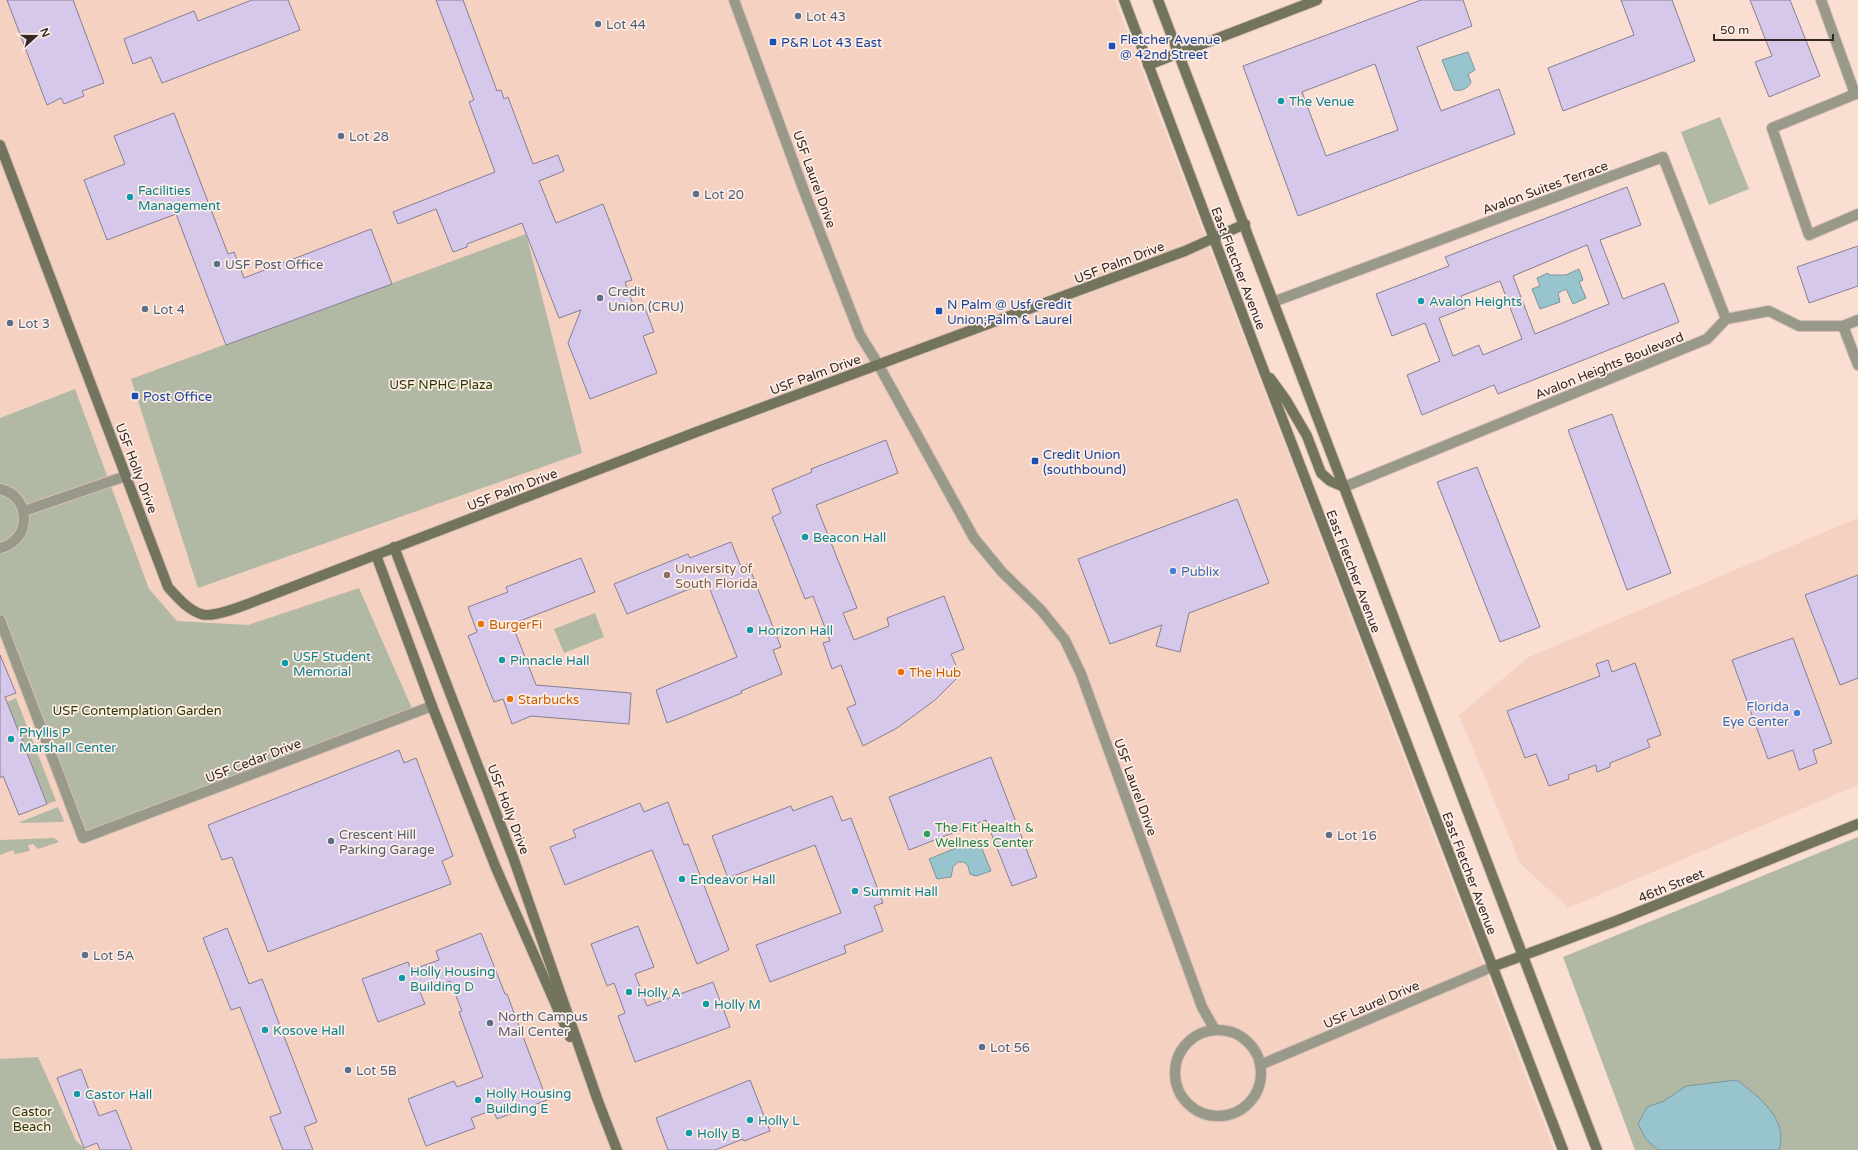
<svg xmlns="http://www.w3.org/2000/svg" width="1858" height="1150" font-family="'Varela Round',sans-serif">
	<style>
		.built { fill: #f4d1c1 }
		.green { fill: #b1b9a4 }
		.water { fill: #98c4ce; stroke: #7a959b }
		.building { fill: #d5c8ea; stroke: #877e95; fill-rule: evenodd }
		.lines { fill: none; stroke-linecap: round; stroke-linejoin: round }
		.street-casing { stroke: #d6bdb3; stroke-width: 12 }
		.secondary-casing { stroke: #d6bdb3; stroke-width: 12 }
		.street { stroke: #989989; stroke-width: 10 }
		.secondary { stroke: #73745e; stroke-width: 10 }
		.service-dot { fill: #5c6f8a; stroke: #ffeee6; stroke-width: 1.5 }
		.transit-dot { fill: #1a4fb4; stroke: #ffeee6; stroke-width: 1.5 }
		.culture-dot { fill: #0f9aa8; stroke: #ffeee6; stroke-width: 1.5 }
		.shop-dot { fill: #3f7fe0; stroke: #ffeee6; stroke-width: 1.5 }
		.education-dot { fill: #8d6e63; stroke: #ffeee6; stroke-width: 1.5 }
		.food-dot { fill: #e8710a; stroke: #ffeee6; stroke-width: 1.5 }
		.leisure-dot { fill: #2e9e5b; stroke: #ffeee6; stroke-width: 1.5 }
		.labels { text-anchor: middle; stroke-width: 3.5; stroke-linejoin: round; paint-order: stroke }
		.service-label { font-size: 13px; fill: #4e5e75; stroke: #ffeee6; text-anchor: start }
		.transit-label { font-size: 13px; fill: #164399; stroke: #ffeee6; text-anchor: start }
		.culture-label { font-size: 13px; fill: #0d838f; stroke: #ffeee6; text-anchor: start }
		.street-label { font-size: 13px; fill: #332824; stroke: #ffeee6 }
		.park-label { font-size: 13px; fill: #2a3901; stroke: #ffeee6 }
		.education-label { font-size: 13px; fill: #785e54; stroke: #ffeee6; text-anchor: start }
		.shop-label { font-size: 13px; fill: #366cbe; stroke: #ffeee6; text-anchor: start }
		.food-label { font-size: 13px; fill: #c56008; stroke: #ffeee6; text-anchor: start }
		.leisure-label { font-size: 13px; fill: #27864d; stroke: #ffeee6; text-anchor: start }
	</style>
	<rect width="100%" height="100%" fill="#faded2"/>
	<g class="built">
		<path d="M0,0h1115l439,1150h-1554z"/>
		<path d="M1858,518v267l-290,123 -48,-45 -61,-148 70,-58z"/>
	</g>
	<g class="green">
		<path d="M1720,117l29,72 -40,16 -28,-73z"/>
		<path d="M526,234l56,219 -384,135 -67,-209z"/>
		<path d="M75,389l74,200 28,32 71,4 111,-37 55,125 -333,120 -81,-207v-208z"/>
		<path d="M595,613l9,24 -40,16 -10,-24z"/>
		<path d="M16,698l40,103 -9,3 -40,-102z"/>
		<path d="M58,807l6,14 -2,1 -42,1v-1z"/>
		<path d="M1858,837v313h-223l-72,-193z"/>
		<path d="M54,838l5,4 -21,7 -5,-5 -5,1 2,6 -15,3 -2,-4 -13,5v-15z"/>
		<path d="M38,1057l38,84 10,9h-86v-91z"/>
	</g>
	<g class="water">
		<path d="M1468,52l7,18 -7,4 3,8c-4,8 -10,9 -17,8l-12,-30z"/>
		<path d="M1579,269l4,11 -4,2 7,16 -13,6 -7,-15 -8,4 2,9 -20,7 -8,-20 8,-3 -3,-8 11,-5 1,2h17z"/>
		<path d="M978,839l13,32 -15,5 -6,-2 -2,-8 -4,-4h-6l-5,5 -2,10 -14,2 -8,-20z"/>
		<path d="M1737,1080c21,16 52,39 42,70h-121l-12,-11 -8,-15 9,-17 17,-6 22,-15z"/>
	</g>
	<g class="building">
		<path d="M7,0h66l31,83 -22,8 2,5 -20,8 -3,-6 -14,7z"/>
		<path d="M252,0h36l12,30 -138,53 -11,-26 -18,7 -9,-25 70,-28 4,10z"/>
		<path d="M436,0h27l34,91 4,-1 3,9 4,-2 25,67 25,-9 6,16 -25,10 17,42 47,-19 29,76 -7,2 9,25 9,-4 11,29 -11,4 14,37 -67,26 -22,-56 13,-33 -22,8 -37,-95 -55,21v3l-14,5 -17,-43 -38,15 -5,-12 102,-40 -26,-70 5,-2z"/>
		<path d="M1421,0h42l9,26 -55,21 24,64 58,-22 16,45 -217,82 -55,-150zM1375,64l23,66 -72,26 -24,-64z"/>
		<path d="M1621,0h51l23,61 -132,50 -15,-43 86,-33z"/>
		<path d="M1750,0h40l30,76 -51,21 -14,-35 17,-6z"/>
		<path d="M174,113l54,141 6,-2 10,26 127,-49 21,55 -166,61 -50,-131 -69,26 -23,-60 41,-16 -11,-28z"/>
		<path d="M1627,187l14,38 -41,15 23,59 41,-16 15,39 -181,72 -4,-9 -72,30 -15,-40 33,-14 -15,-38 -33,13 -16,-42 73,-28 -4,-9zM1587,245l22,59 -74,30 -22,-58zM1500,281l22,58 -39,16 -4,-10 -26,11 -14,-38 26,-10 -4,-12z"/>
		<path d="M1858,246v40l-49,17 -12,-36z"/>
		<path d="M1612,414l59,159 -44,17 -59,-160z"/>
		<path d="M886,440l12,33 -82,32 41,103 -14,5 11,27 35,-14 -2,-8 57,-22 20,53 -13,5 9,21 -25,25 -38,28 -34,18 -16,-38 9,-4 -15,-39 -9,4 -9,-26 7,-2 -17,-45 -8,3 -33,-82 9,-4 -9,-24 40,-17 -1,-3z"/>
		<path d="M1477,467l63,160 -40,15 -63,-160z"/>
		<path d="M1237,499l32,84 -80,30 -9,39 -24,-6 6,-21 -52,19 -32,-85z"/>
		<path d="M731,542l10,25 7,-3 33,83 -8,3 9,24 -41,17 1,2 -75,30 -11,-33 81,-33 -30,-75 -80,32 -13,-30 74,-30 2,4z"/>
		<path d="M581,558l14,34 -83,32 24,61 95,8 -2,31 -98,-8 -19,8 -9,-25 -9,3 -26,-66 9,-4 -9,-25 40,-15 -2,-5z"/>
		<path d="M1858,575v103l-18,7 -35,-90z"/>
		<path d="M1793,638l39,105 -19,7 4,13 -18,7 -6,-20 -25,9 -36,-99z"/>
		<path d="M0,655l16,38 -11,4 42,107 -28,11 -16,-39 -3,2z"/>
		<path d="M1608,660l4,12 23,-9 26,72 -14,5 3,7 -40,16v4l-13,5 -1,-7 -28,10 1,4 -20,7 -13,-32 -11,4 -18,-47 93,-35 -4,-12z"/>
		<path d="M399,750l5,13 12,-5 37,98 -11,5 9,23 -183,68 -36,-95 -10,3 -14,-35z"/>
		<path d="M991,757l46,120 -25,9 -26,-66 -77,30 -20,-53z"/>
		<path d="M832,796l10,25 9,-3 32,85 -9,3 9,25 -39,15 2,7 -76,29 -14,-37 85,-32 -26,-68 -87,33 -16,-42 79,-30 2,5z"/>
		<path d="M668,802l16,43 4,-1 41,106 -32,14 -45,-114 -87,35 -15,-38 26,-10 -3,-7 67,-27 4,9z"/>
		<path d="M638,926l16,41 -19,7 12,32 66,-24 17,45 -95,35 -17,-46 7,-3 -11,-30 -7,3 -16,-42z"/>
		<path d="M227,928l22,56 13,-5 55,143 -13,5 9,23h-30l-13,-33 11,-4 -41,-106 -9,3 -28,-72z"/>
		<path d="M481,933l24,61h2l40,106 -50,19 -4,-9 -22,8 4,10 -49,18 -18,-47 46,-18 3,6 26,-10 -24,-65 3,-1 -12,-30 -30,11 5,12 -47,18 -16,-43 46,-17 3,8 28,-10 -3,-9z"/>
		<path d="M81,1069l18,47 17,-6 16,40h-32l-3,-7 -13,5 -27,-70z"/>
		<path d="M750,1080l20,51 -26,10 -1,-2 -28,11h-47l-12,-32z"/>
	</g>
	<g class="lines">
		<g class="street-casing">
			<g id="street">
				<path d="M734,0l70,191 56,144 18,29 96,174 28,34 39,38 24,30 16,34 121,333 13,23"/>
				<path d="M1821,0l34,94"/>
				<path d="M1858,93l-86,35 37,107 49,-21"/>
				<path d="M1273,302l390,-145 63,162"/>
				<path d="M1843,326l15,-6"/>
				<path d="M1344,487l363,-148 19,-20 43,-8 30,15h44l15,39"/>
				<path d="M0,489c32,7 32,52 0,59"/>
				<path d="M24,511l102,-35"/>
				<path d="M0,620l83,218 349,-132"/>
				<circle cx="1218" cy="1073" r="43"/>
				<path d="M1260,1065l232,-98"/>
			</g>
		</g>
		<g class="secondary-casing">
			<g id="secondary">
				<path d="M1124,0l138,366 301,784"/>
				<path d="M1158,0l439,1150"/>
				<path d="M1148,65l169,-65"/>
				<path d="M0,145l168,442c9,10 19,22 33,27 13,5 51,-12 65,-17l433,-166 486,-180 60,-27"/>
				<path d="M1270,378l16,22 21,36 14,37 9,8 14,6"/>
				<path d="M394,547l120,313 84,241 19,49"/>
				<path d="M376,555l56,151 64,162 74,169"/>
				<path d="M1492,967l124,-46 242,-97"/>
			</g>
		</g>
		<use href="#street" class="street"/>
		<use href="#secondary" class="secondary"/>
	</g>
	<g class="service-dot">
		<circle cx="798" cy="16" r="4"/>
		<circle cx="598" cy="24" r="4"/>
		<circle cx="341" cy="136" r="4"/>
		<circle cx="696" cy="194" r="4"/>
		<circle cx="217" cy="264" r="4"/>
		<circle cx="600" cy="298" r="4"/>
		<circle cx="145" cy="309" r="4"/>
		<circle cx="10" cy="323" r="4"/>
		<circle cx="1329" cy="835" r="4"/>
		<circle cx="331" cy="841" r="4"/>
		<circle cx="85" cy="955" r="4"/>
		<circle cx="490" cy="1023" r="4"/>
		<circle cx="982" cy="1047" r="4"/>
		<circle cx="348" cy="1070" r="4"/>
	</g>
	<g class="transit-dot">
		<rect x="769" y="38" width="8" height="8" rx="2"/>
		<rect x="1108" y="42" width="8" height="8" rx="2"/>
		<rect x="935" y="307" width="8" height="8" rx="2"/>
		<rect x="131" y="392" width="8" height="8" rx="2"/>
		<rect x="1031" y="457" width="8" height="8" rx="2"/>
	</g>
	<g class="culture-dot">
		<circle cx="1281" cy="101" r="4"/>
		<circle cx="130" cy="197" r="4"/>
		<circle cx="1421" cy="301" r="4"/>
		<circle cx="805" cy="537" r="4"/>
		<circle cx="750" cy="630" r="4"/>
		<circle cx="502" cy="660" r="4"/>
		<circle cx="285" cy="663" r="4"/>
		<circle cx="11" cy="739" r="4"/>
		<circle cx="682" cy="879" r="4"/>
		<circle cx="855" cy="891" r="4"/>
		<circle cx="402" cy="978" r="4"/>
		<circle cx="629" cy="992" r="4"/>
		<circle cx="706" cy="1004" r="4"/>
		<circle cx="265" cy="1030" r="4"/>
		<circle cx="77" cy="1094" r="4"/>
		<circle cx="478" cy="1100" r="4"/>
		<circle cx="750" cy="1120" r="4"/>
		<circle cx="689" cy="1133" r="4"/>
	</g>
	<g class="shop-dot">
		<circle cx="1173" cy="571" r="4"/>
		<circle cx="1797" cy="713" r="4"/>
	</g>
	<circle class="education-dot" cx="667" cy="575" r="4"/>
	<g class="food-dot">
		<circle cx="481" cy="624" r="4"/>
		<circle cx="901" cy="672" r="4"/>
		<circle cx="510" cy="699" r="4"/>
	</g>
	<circle class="leisure-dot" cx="927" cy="834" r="4"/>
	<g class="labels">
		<g class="service-label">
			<text x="806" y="21">Lot 43</text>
			<text x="606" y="29">Lot 44</text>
			<text x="349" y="141">Lot 28</text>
			<text x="704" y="199">Lot 20</text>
			<text x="225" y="269">USF Post Office</text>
			<text x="608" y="296">Credit<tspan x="608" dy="15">Union (CRU)</tspan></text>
			<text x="153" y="314">Lot 4</text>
			<text x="18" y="328">Lot 3</text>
			<text x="339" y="839">Crescent Hill<tspan x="339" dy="15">Parking Garage</tspan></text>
			<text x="1337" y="840">Lot 16</text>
			<text x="93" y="960">Lot 5A</text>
			<text x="498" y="1021">North Campus<tspan x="498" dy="15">Mail Center</tspan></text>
			<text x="990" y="1052">Lot 56</text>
			<text x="356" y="1075">Lot 5B</text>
		</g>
		<g class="transit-label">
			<text x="1120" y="44">Fletcher Avenue<tspan x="1120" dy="15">@ 42nd Street</tspan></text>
			<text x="781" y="47">P&amp;R Lot 43 East</text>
			<text x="947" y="309">N Palm @ Usf Credit<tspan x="947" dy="15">Union;Palm &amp; Laurel</tspan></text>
			<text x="143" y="401">Post Office</text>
			<text x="1043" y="459">Credit Union<tspan x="1043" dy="15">(southbound)</tspan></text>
		</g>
		<g class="culture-label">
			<text x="1289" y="106">The Venue</text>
			<text x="138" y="195">Facilities<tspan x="138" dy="15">Management</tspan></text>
			<text x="1429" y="306">Avalon Heights</text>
			<text x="813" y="542">Beacon Hall</text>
			<text x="758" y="635">Horizon Hall</text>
			<text x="293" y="661">USF Student<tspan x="293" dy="15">Memorial</tspan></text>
			<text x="510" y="665">Pinnacle Hall</text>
			<text x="19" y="737">Phyllis P<tspan x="19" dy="15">Marshall Center</tspan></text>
			<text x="690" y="884">Endeavor Hall</text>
			<text x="863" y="896">Summit Hall</text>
			<text x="410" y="976">Holly Housing<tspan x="410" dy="15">Building D</tspan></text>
			<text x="637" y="997">Holly A</text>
			<text x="714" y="1009">Holly M</text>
			<text x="273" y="1035">Kosove Hall</text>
			<text x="486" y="1098">Holly Housing<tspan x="486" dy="15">Building E</tspan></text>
			<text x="85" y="1099">Castor Hall</text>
			<text x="758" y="1125">Holly L</text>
			<text x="697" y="1138">Holly B</text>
		</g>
		<g class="street-label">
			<text transform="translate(815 179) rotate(70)" y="5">USF Laurel Drive</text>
			<text transform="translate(1545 187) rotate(-20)" y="5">Avalon Suites Terrace</text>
			<text transform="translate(1119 262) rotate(-21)" y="5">USF Palm Drive</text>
			<text transform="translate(1239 268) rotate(69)" y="5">East Fletcher Avenue</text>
			<text transform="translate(1609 365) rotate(-22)" y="5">Avalon Heights Boulevard</text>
			<text transform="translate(815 374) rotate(-20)" y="5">USF Palm Drive</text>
			<text transform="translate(137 468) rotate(69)" y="5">USF Holly Drive</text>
			<text transform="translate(512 489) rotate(-21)" y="5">USF Palm Drive</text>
			<text transform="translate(1354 571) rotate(69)" y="5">East Fletcher Avenue</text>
			<text transform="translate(253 760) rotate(-21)" y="5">USF Cedar Drive</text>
			<text transform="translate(1136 787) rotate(70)" y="5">USF Laurel Drive</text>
			<text transform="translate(509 809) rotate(69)" y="5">USF Holly Drive</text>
			<text transform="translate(1470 873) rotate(69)" y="5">East Fletcher Avenue</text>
			<text transform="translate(1671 885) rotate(-22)" y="5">46th Street</text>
			<text transform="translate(1371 1004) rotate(-23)" y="5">USF Laurel Drive</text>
		</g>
		<g class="park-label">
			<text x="441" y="389">USF NPHC Plaza</text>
			<text x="137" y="715">USF Contemplation Garden</text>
			<text x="32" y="1116">Castor<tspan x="32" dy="15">Beach</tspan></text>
		</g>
		<g class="education-label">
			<text x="675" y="573">University of<tspan x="675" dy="15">South Florida</tspan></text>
		</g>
		<g class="shop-label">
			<text x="1181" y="576">Publix</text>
			<text x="1789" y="711" text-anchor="end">Florida<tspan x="1789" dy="15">Eye Center</tspan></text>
		</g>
		<g class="food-label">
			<text x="489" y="629">BurgerFi</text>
			<text x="909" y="677">The Hub</text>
			<text x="518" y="704">Starbucks</text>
		</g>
		<g class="leisure-label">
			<text x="935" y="832">The Fit Health &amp;<tspan x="935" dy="15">Wellness Center</tspan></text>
		</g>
	</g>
	<g transform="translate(36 36) rotate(69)" stroke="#ffeee6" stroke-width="3" paint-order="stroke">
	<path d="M0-3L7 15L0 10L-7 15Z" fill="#332824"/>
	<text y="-6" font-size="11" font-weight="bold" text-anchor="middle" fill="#332824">N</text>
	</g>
	<path d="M1714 34v6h119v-6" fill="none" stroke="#332824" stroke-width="2"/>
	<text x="1720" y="34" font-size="12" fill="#332824" stroke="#ffeee6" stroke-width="3" paint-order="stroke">50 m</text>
</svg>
